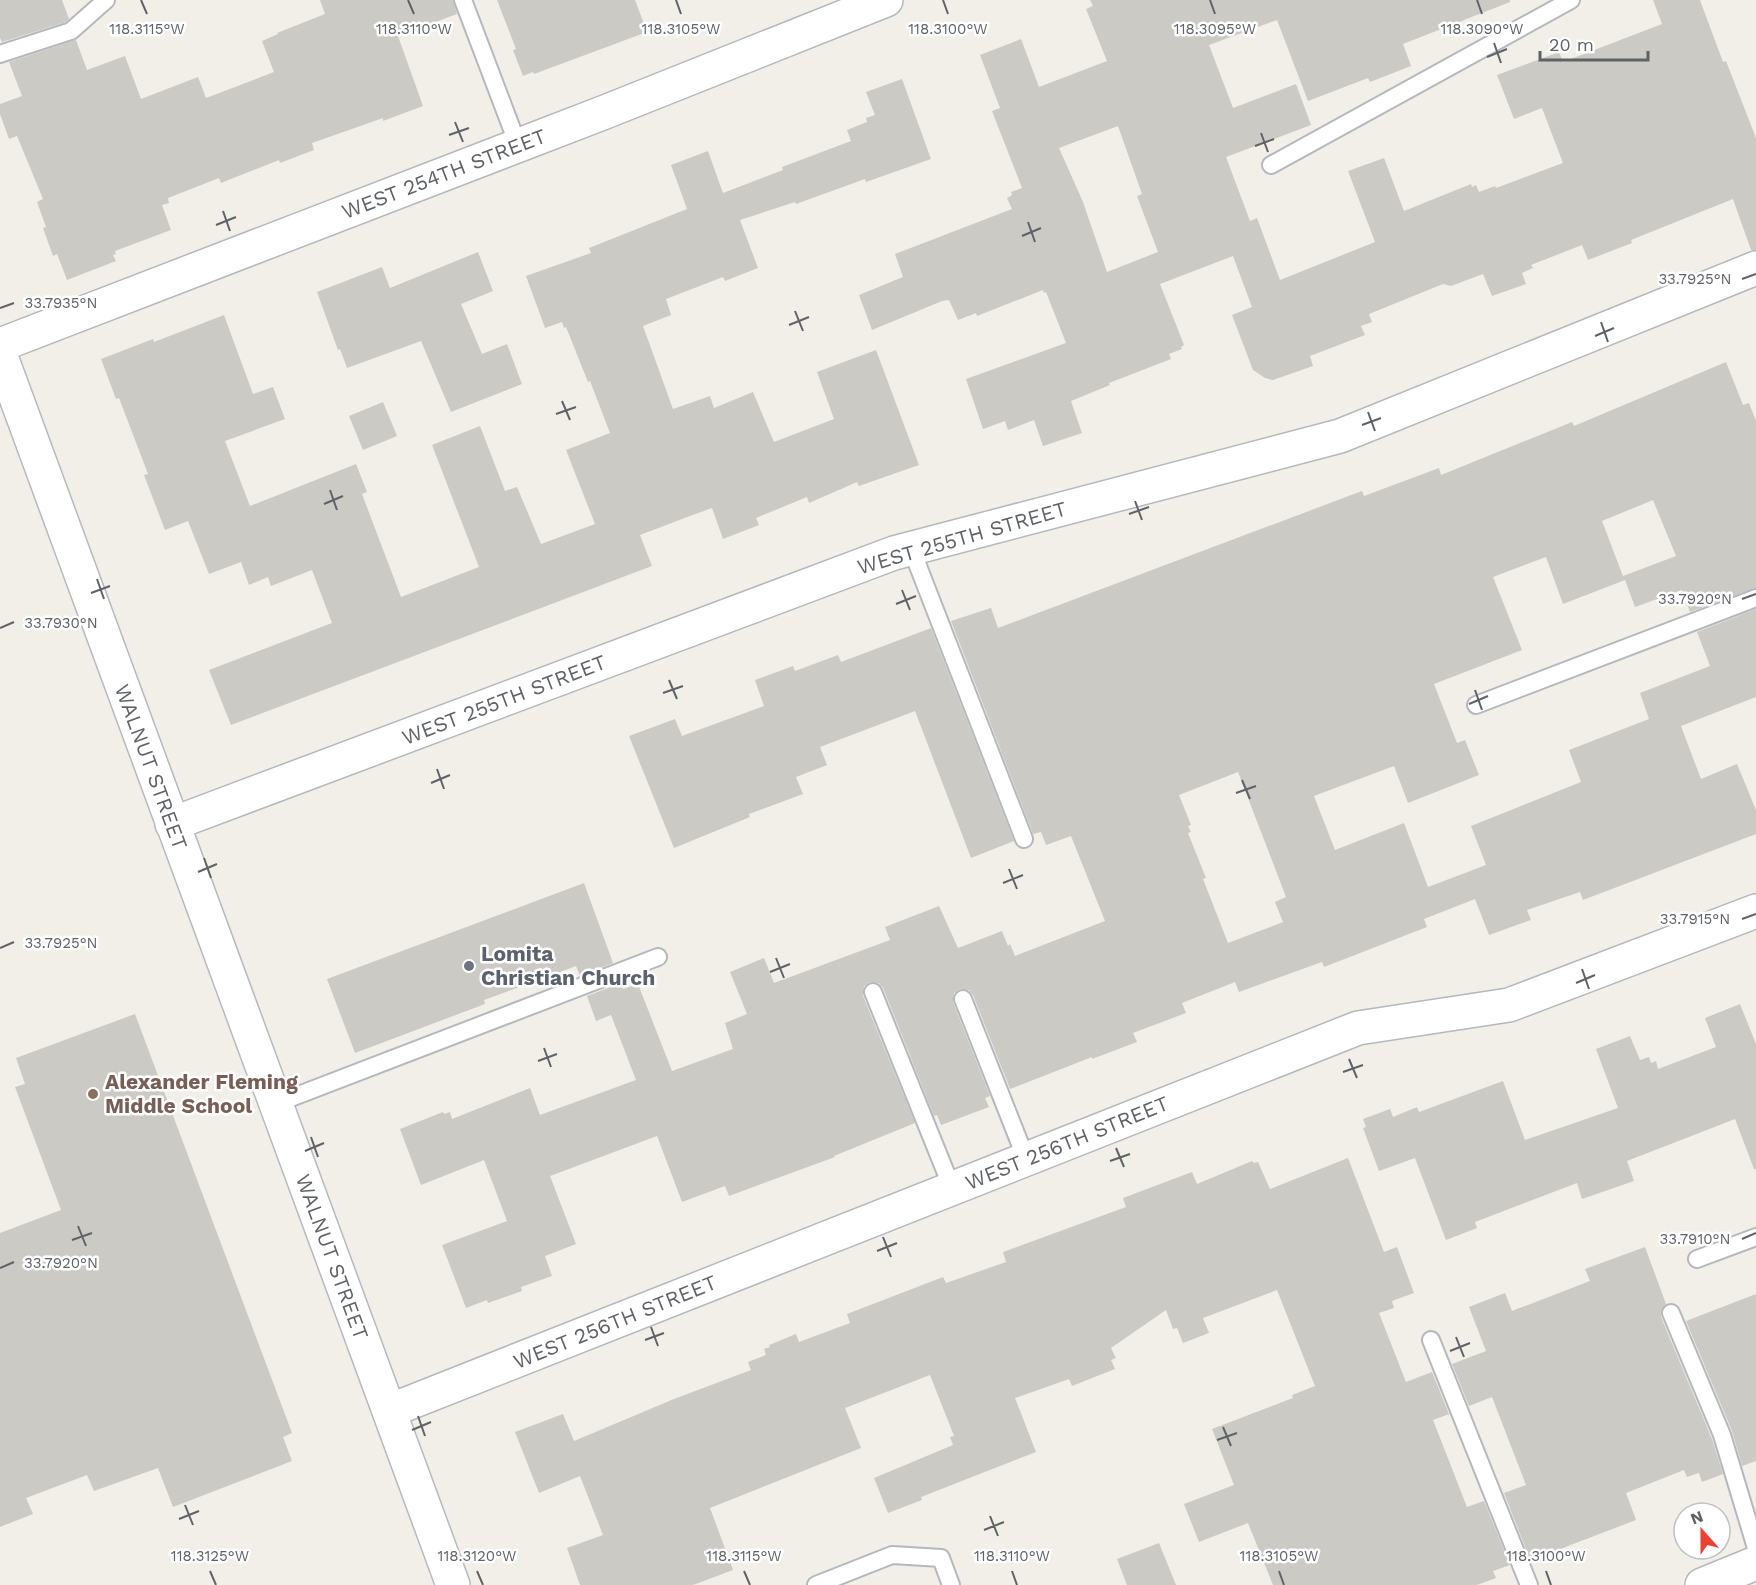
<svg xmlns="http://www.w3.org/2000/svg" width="1756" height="1585" font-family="'Work Sans',sans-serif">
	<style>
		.building { fill: #cccac5; fill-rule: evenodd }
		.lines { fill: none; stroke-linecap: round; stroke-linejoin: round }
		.lane-casing { stroke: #b5b8bc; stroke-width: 20 }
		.street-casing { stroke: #b5b8bc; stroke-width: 36 }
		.secondary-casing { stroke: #b6babf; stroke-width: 36 }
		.lane { stroke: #fff; stroke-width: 16 }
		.street { stroke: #fff; stroke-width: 33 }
		.secondary { stroke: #fff; stroke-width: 33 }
		.ticks { fill: none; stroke: #5f6368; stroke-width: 2 }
		.worship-dot { fill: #6b7280; stroke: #fff; stroke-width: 2 }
		.education-dot { fill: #8d6e63; stroke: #fff; stroke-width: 2 }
		.labels { text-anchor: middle; stroke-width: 5; stroke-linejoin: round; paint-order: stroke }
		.street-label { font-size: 21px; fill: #5f6368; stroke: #fff }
		.worship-label { font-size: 21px; font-weight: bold; fill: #5b616d; stroke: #fff; text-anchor: start }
		.education-label { font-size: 21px; font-weight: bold; fill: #785e54; stroke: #fff; text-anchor: start }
		.ticks-label { font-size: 15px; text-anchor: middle; fill: #5f6368; stroke: #fff; stroke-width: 5; stroke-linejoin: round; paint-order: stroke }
	</style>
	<rect width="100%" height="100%" fill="#f1efe8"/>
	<g class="building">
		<path d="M0,0h62l7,19 -3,3 -64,20 -2,-4z"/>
		<path d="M320,0h133l4,14 -59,22 25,70 -40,15v-3l-71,25 2,7 -34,13 -1,-3 -58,23 -2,-5 -51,20 1,5 -7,2 9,25 -56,21 1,3 -3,1 3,6 -49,19 -10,-26 -4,2 -10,-28 3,-1 -9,-25 6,-3 -26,-63 -8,3 -9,-25v-10l22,-8 -13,-34 67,-22 11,30 38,-14 16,43 57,-22 8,21 68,-26 -12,-31 16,-7 -1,-1 48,-19z"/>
		<path d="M497,0h138l12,32 -113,42 -1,-2 -10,4 -10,-26 3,-1z"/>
		<path d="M1090,0h420v2l-107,42 8,22 -41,16 -2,-4 -60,23 -31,-81 -68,25 24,63 63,-24 15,41 -85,32 24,64 7,-3 23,62 95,-38 -27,-71 36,-13 20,53 67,-27 1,3 4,-2 3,7 16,-6 1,2 67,-25 -21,-55 -28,11 -17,-44 62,-23 4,10 99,-38 -9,-24h47l23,62 3,-1 30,77v112h-5l-18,-51 -102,41 1,3 -44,17 -6,-15 -51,20 2,3 -11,5 4,11 -34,12 -9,-22 -32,12 -8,-2 -74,30 3,8 -11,4 4,9 -55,21 3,10 -40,14 -8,-2 -12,-8 -21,-55 20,-8 -19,-51 -73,28 24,61 -3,2 1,2 -13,5 2,5 -62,24 1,2 -39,16 11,32 -39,13 -9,-26 -26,10 -3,-9 -22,8 -17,-50 100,-36 -20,-51 -2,1 -1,-3 -66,26 -1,-3 -18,7 -9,-20 -7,1 -70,29 -13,-35 44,-18 -8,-23 117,-45 -5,-11 5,-3 -1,-3 11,-4 -30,-77 8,-3 -20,-53 41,-16 18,48 68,-26 -21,-52 7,-3zM1118,126l24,68 -5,2 21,56 -51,20 -24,-70 -24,-54z"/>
		<path d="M902,79l29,80 -65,23 -1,-3 -69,25 -1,-2 -55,18 18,48 -33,13 -2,-4 -57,22 5,16 -28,11 30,83 37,-13 4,12 39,-16 21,50 60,-23 -17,-47 59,-22 43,115 -60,21 -2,-4 -48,21 -2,-6 -51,21 3,7 -36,14 -11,-31 -22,8 -50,19 12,31 -421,159 -22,-55 123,-47 -20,-53 -41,16 -3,-9 -19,8 -8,-23 -32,12 -21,-53 -23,9 -21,-55 4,-1 -29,-76 -3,1 -15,-40 52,-20 1,3 70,-27 29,79 20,-7 12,32 -60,22 25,65 106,-42 11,28 -5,2 39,103 78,-30 -47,-122 48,-19 25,65 12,-4 24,57 54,-20 -29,-74 44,-17 -20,-52 -2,1 -22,-55 -2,1 -2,-6 -17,6 -19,-52 65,-23 -2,-5 98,-39 -16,-44 37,-14 15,42 60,-23 -1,-3 69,-26 -4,-11 20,-8 -1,-4 9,-3 -9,-23z"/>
		<path d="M478,252l15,39 -32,13 21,50 25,-10 15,40 -71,28 -30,-71 -74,27 -7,-19 -2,1 -21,-58 65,-25 8,21z"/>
		<path d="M1726,362l17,43 6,-2 7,18v167l-66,24 -8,-22 -47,17 -10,-27 -62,24 -17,-47 -53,20 29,73 -88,34 23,59 8,-3 14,35 -71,28 -14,-37 -80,30 21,54 69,-27 24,64 58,-22 -15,-39 110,-44 -12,-32 80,-31 -9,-26 70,-27 -13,-34 59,-23v88l-75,29 20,53 36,-15 19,46v24l-173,66 -3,-8 -53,18 4,10 -42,15 -14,-36 -51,20 3,8 -103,40 -2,-5 -83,30 -4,-10 -53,21 4,10 -53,20 4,9 -45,17v-2l-82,32 -37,-94 -4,-5 -9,-1 -6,4 -1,9 37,94 -5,2 4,9 -48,18 -4,-10 -3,1 -51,-128 -4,-5 -9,-1 -6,4 -1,10 52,127 -81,33 1,1 -106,39 -4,-10 -43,16 -25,-66 -107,40 26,68 -31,12 7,20 -31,11 1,4 -34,12 -1,-3 -21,8 -24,-63 65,-24 -23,-61 -63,25 -21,-56 43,-17 1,2 6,-2 2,7 78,-31 10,27 96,-35 -25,-65 -15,6 -9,-25 34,-13 2,6 15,-5 34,87 61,-22 -8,-26 22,-9 -17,-42 34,-14 10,25 116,-43 -5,-13 54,-21 19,42 44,-17 6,15 2,-2 5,12 90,-35 -34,-85 -25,9 -5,-13 -8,2 -82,-213 40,-13 7,20 364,-137 2,5 75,-28 2,7 131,-53 2,4zM1653,500l23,56 -53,20 -21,-55zM1238,772l48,125 -11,5 8,20 -55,21 -25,-64 3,-1 -18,-45 3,-1 -3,-6 3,-1 -12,-30z"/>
		<path d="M383,402l14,34 -34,14 -14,-34z"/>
		<path d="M931,628l83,213 -43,17 -56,-147 -95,36 7,18 -31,12 7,17 -54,20 1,3 -76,31 -45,-112 46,-17 7,17 82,-30 -9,-26 38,-14 2,5 43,-16 3,7z"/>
		<path d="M584,883l29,80 -33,13 -4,-10 -92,34 1,4 -130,49 -28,-74z"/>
		<path d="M1740,1004l16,40v125h-2l-19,-50 -108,42 7,20 -52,18 -5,-16 -102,39 2,6 -31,12 -31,-82 -36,13 -16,-43 3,-1 -3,-8 27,-10 3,8 24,-10 2,5 84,-31 22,59 93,-32 -22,-59 34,-13 10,24 9,-3 2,6 5,-2 2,8 58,-22 -11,-29z"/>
		<path d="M135,1014l157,419 -9,4 9,24 -119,46 -15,-39 -64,23 -7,-16 -61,23 7,16 -33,13v-294l61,-23 -46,-123 10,-3 -9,-26z"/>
		<path d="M1348,1158l36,94 13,-5 17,46 -22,8 2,7 -15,5 27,69 26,-10 17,42 -16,6 34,87 17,-6 26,64 -17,6 3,7 -19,7h-204l-25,-62 -49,19 -15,-38 50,-19 -22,-56 81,-31 -1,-3 23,-9 -38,-96 -74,28 6,15 -26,10 -6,-15 -4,1 -7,-19 -55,38 5,10 -5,2 4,9 -43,17 -3,-7 -54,19 21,54 -115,45 1,3 -34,13 -14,-35 79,-33 -3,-8 4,-1 -24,-61 -85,33 16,40 -151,60 23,62 -40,15h-113l-13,-37 36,-13 -23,-59 -41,17 -24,-61 48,-18 11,27 100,-42 77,-29 -3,-8 18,-7 -2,-6 6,-2 -1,-2 27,-11 3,8 51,-19 -3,-9 96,-37 3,6 60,-21 -3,-10 123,-45 -3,-9 69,-26 5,12 55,-23 2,2 4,-1 12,27z"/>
		<path d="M1645,1247l21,57 -5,7v6l51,122 11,35 -21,8 -3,-9 -12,4 -3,-7 -58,23 10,27 -81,31 -2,-3 -24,9 -25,-64 22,-8 -34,-88 -23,9 -17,-42 34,-13 -17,-44 36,-14 7,18 78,-30 -5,-12z"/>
		<path d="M1756,1294v167l-14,5 -10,-35 -46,-110z"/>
		<path d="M1159,1543l17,42h-49l-10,-26z"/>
	</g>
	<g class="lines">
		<g class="lane-casing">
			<g id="lane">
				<path d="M463,0l55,145"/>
				<path d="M0,54l71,-23 35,-31"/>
				<path d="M1271,165l300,-165"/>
				<path d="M911,548l113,291"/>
				<path d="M1476,705l280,-107"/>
				<path d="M873,992l79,196"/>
				<path d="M963,999l63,160"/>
				<path d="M275,1104l383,-147"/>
				<path d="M1697,1259l59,-22"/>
				<path d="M1671,1313l51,122 34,113"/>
				<path d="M1431,1340l98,245"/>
				<path d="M816,1585l76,-30 49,3 10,27"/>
			</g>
		</g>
		<g class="street-casing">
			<g id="street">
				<path d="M0,345l605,-233 281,-112"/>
				<path d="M172,824l722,-271 446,-117 416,-168"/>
				<path d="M389,1411l969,-383 151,-23 247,-94"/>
				<path d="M1702,1585l54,-22"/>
			</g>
		</g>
		<g class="secondary-casing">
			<path id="secondary" d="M0,354l453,1231"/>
		</g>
		<use href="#lane" class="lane"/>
		<use href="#street" class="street"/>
		<use href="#secondary" class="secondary"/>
	</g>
	<path class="ticks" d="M141,0l6,14M408,0l6,14M676,0l5,14M943,0l5,14M1210,0l5,14M1477,0l5,14M1494,43l7,20M1487,57l20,-8M455,122l8,20M1261,133l7,19M449,135l20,-7M1255,146l19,-7M223,211l7,20M1028,222l7,20M216,225l20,-8M1022,236l19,-8M1742,279l14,-5M0,308l14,-5M795,311l8,20M1601,322l7,20M789,325l20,-8M1595,336l19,-8M562,401l8,19M1368,412l7,19M556,414l20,-7M1362,425l19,-7M330,490l7,20M1135,501l7,19M324,504l19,-8M1129,514l20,-7M97,579l7,20M902,590l8,20M91,593l19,-7M1742,599l14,-5M896,604l20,-8M0,628l14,-6M669,680l8,19M1475,690l7,20M663,693l20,-7M1469,704l19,-8M437,769l7,20M1242,780l8,19M431,783l19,-8M1236,793l20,-7M204,858l7,20M1009,869l8,20M198,872l19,-8M1003,883l20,-8M1742,919l14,-5M0,948l14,-6M776,958l8,20M1582,969l7,20M770,972l20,-8M1576,983l19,-8M544,1048l7,19M1349,1059l8,19M538,1061l19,-7M1343,1072l20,-7M311,1137l7,20M1116,1148l8,19M305,1151l19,-8M1110,1161l20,-7M78,1226l8,20M883,1237l8,20M1742,1239l14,-6M72,1240l20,-7M877,1251l20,-8M0,1268l14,-6M651,1327l7,19M1456,1337l8,20M645,1340l19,-7M1450,1351l20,-8M418,1416l7,20M1223,1427l8,19M412,1430l19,-8M1217,1440l20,-7M185,1505l8,20M990,1516l8,20M179,1519l20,-8M984,1530l20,-8M210,1571l6,14M477,1571l6,14M744,1571l6,14M1012,1571l5,14M1279,1571l5,14M1546,1571l5,14"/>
	<circle class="worship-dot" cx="469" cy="966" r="6"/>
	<circle class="education-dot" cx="93" cy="1094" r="6"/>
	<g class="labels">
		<g class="street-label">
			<text transform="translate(444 174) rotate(-21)" y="7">WEST 254TH STREET</text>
			<text transform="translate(962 538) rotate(-16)" y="7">WEST 255TH STREET</text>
			<text transform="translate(504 700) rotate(-21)" y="7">WEST 255TH STREET</text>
			<text transform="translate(151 767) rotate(70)" y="7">WALNUT STREET</text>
			<text transform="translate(1067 1143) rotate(-22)" y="7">WEST 256TH STREET</text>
			<text transform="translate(332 1257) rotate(70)" y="7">WALNUT STREET</text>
			<text transform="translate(615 1322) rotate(-22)" y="7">WEST 256TH STREET</text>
		</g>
		<g class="worship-label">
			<text x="481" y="961">Lomita<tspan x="481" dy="24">Christian Church</tspan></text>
		</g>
		<g class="education-label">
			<text x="105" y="1089">Alexander Fleming<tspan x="105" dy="24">Middle School</tspan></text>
		</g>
	</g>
	<g class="ticks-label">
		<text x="948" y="34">118.3100°W</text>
		<text x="1215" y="34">118.3095°W</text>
		<text x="1482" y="34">118.3090°W</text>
		<text x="147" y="34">118.3115°W</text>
		<text x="414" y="34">118.3110°W</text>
		<text x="681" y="34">118.3105°W</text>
		<text x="1695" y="284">33.7925°N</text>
		<text x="61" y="308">33.7935°N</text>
		<text x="1695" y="604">33.7920°N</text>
		<text x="61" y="628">33.7930°N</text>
		<text x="1695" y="924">33.7915°N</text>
		<text x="61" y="948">33.7925°N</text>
		<text x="1695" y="1244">33.7910°N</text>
		<text x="61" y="1268">33.7920°N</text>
		<text x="210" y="1561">118.3125°W</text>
		<text x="477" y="1561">118.3120°W</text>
		<text x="744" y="1561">118.3115°W</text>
		<text x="1012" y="1561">118.3110°W</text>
		<text x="1279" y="1561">118.3105°W</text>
		<text x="1546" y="1561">118.3100°W</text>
	</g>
	<g transform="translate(1702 1531) rotate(339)"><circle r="28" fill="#ffffff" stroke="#bfc1c3" stroke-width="1.5"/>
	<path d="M0-4.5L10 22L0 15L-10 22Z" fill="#ea4335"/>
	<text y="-9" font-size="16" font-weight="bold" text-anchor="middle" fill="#5f6368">N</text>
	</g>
	<path d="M1540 51v9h108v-9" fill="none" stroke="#5f6368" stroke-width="3"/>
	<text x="1549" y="51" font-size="18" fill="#5f6368" stroke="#ffffff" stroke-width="4.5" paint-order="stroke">20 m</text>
</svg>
